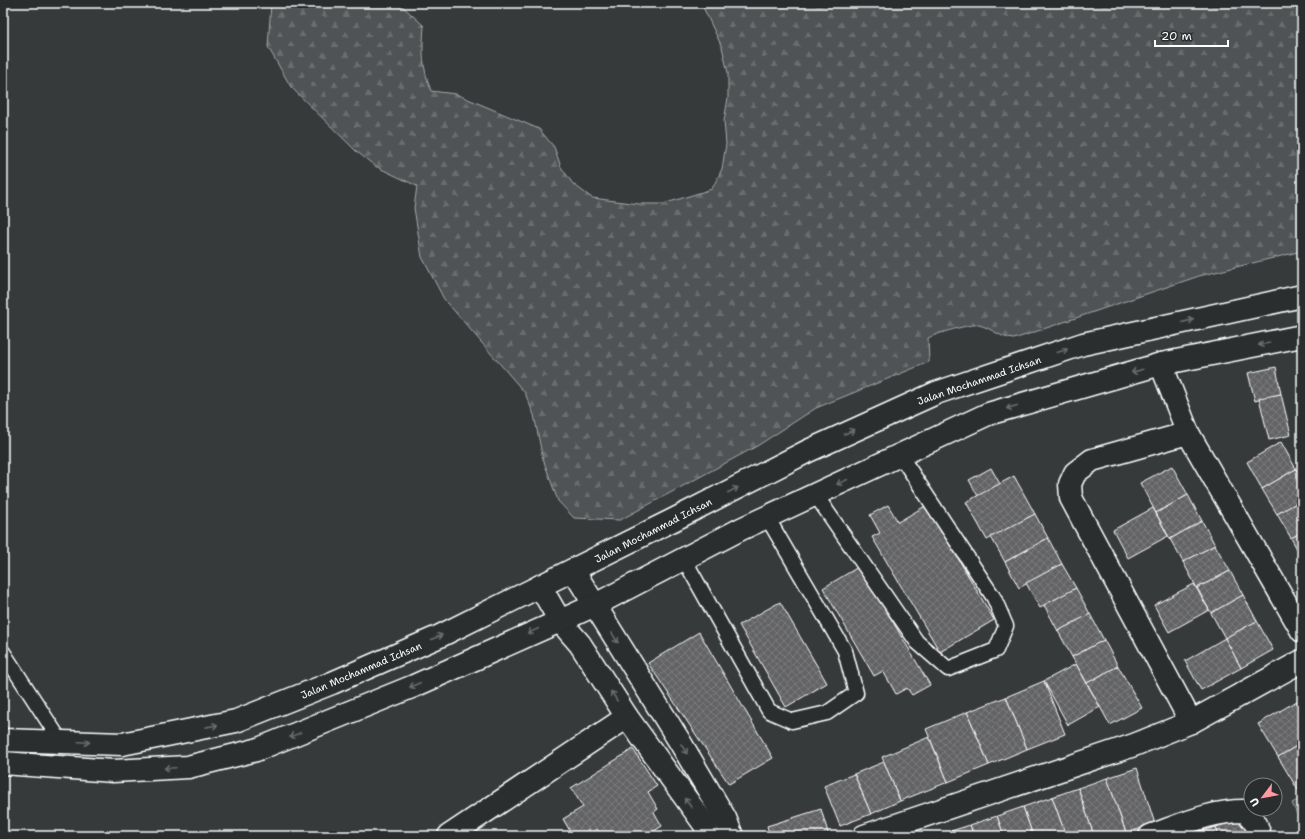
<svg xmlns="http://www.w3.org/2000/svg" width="1305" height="839" font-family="'Shantell Sans',sans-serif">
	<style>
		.forest { fill: url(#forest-firs); stroke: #a8a9aa }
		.pitch { fill: #505354; stroke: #a8a9aa }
		.building { fill: url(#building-cross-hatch); stroke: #fff }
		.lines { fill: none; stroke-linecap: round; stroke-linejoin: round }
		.lane-casing { stroke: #fff; stroke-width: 17 }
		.street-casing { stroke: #fff; stroke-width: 25 }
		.primary-casing { stroke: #fff; stroke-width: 25 }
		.lane { stroke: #2a2d2e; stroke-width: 14 }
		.street { stroke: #2a2d2e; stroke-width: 22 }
		.primary { stroke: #2a2d2e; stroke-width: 22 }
		.oneway { stroke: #6a6c6d }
		.labels { text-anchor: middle; stroke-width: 3; stroke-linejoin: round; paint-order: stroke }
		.street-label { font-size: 10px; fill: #fff; stroke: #2a2d2e }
	</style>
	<defs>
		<pattern id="forest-firs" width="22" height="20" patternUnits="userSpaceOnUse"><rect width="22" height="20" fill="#505354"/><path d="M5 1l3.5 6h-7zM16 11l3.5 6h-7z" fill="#6a6d6e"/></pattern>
		<pattern id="building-cross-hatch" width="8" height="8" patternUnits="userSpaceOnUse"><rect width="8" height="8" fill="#636465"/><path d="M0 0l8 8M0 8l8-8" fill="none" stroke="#7a7b7c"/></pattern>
	</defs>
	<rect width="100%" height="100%" fill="#373a3b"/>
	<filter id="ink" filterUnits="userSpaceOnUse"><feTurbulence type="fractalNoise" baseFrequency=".025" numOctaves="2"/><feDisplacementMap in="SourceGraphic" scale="8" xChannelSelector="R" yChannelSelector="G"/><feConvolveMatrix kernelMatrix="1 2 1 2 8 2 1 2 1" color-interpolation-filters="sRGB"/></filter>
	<g filter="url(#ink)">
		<path class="forest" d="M271,3h128l25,23c-2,26 -2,40 7,65l25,3 83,35 15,18 7,20 12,17 19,14 47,6h24l49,-15 10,-20 4,-25 -2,-23 4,-23v-25l-6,-26 -21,-44h601v248l-103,25 -185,63c-14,-1 -22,-11 -35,-14 -7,-2 -44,9 -51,13l1,24 -113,46 -59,38 -137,74 -46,-2 -16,-17 -15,-42 -9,-44 -9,-22 -81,-94 -22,-42 -8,-49 3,-22 -42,-20 -19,-15 -65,-64 -23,-40z"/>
		<path class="pitch" d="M1302,798v27l-10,-22z"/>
		<g class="building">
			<path d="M1276,367l5,27 -26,7 -7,-28z"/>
			<path d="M1281,394l10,41 -22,5 -10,-42z"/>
			<path d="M1302,400v14l-4,-12z"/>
			<path d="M1281,442l15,27 -34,20 -15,-27z"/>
			<path d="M1172,466l16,29 -32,18 -16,-30z"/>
			<path d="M991,468l9,16 -22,12 -9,-16z"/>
			<path d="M1296,469l6,9v22l-25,14 -15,-25z"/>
			<path d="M1014,476l21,38 -48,26 -21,-38z"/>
			<path d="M1188,495l14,26 -32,18 -14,-26z"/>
			<path d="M1302,500v32l-11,6 -14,-24z"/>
			<path d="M888,505l10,17 29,-17 67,115 -54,32 -68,-115 8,-4 -10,-18z"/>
			<path d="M1153,508l15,28 -40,22 -15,-28z"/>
			<path d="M1035,514l13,24 -43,24 -14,-25z"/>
			<path d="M1202,521l13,24 -32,17 -13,-23z"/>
			<path d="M1302,532v26l-11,-20z"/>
			<path d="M1048,538l14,26 -43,24 -14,-26z"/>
			<path d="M1215,545l15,26 -33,17 -14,-26z"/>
			<path d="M1062,564l14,24 -36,20 -14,-25z"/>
			<path d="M860,566l70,119 -18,10 -5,-7 -11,6 -13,-23 -9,5 -51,-88z"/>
			<path d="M1230,571l13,24 -32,18 -14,-25z"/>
			<path d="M1194,584l15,26 -40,22 -15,-27z"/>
			<path d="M1076,588l14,26 -32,17 -14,-26z"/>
			<path d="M1243,595l14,26 -32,17 -14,-25z"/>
			<path d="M780,602l47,81 -41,24 -47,-82z"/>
			<path d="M1090,614l14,26 -32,17 -14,-26z"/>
			<path d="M1257,621l16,29 -32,18 -16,-30z"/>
			<path d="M699,632l74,126 -44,26 -81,-121z"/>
			<path d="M1225,638l16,30 -40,22 -16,-29z"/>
			<path d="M1104,640l14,26 -31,17 -15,-26z"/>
			<path d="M1076,664l24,43 -32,18 -24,-44z"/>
			<path d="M1118,666l24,42 -32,17 -23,-42z"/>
			<path d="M1044,681l21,53 -38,15 -21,-52z"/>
			<path d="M1006,697l21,52 -38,16 -22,-53z"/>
			<path d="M1302,698v45l-24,14 -20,-33z"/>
			<path d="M967,712l22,53 -41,17 -22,-53z"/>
			<path d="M929,737l19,45 -48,19 -18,-44z"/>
			<path d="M1302,743v44l-4,3 -20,-33z"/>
			<path d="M633,749l24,37 -9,6 10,17 -4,3 8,14 -16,10h-45l-4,-7 -10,7h-14l-10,-17 20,-12 -12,-19z"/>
			<path d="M884,762l16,39 -29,13 -17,-40z"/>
			<path d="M1137,768l18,56 -29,9 -19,-55z"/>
			<path d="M854,774l17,40 -31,12 -16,-40z"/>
			<path d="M1107,778l19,55 -7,3h-25l-16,-48z"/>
			<path d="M1078,788l16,48h-28l-14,-39z"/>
			<path d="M1052,797l14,39h-33l-10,-29z"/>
			<path d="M1023,807l10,29h-29l-7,-20z"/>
			<path d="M821,809l8,27h-59l-3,-10z"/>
			<path d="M997,816l7,20h-30l-4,-11z"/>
			<path d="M1243,818l6,18h-30l-3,-9z"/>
			<path d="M970,825l4,11h-31l-1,-2z"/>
			<path d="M1216,827l3,9h-22l-1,-3z"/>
		</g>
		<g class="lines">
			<g class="lane-casing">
				<g id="lane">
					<path d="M815,494l102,148 31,27 48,-19 10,-24 -12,-28 -94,-143"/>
					<path d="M684,559l85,152 23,10 35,-8 29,-20 -11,-42 -78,-134"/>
					<path d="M3,652l57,88"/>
				</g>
			</g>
			<g class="street-casing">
				<g id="street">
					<path d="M1161,364l27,69 114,198"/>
					<path d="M1188,433l-96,27 -17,13 -5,11 1,14 120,224"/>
					<path d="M573,570l107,172 45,76 7,18"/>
					<path d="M540,586l20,35 20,23 47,73 78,108 3,11"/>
					<path d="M449,836l178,-119"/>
					<path d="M864,836l270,-91 57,-23 111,-61"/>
					<path d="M1150,836c31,-11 63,-26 96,-25l10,13 4,12"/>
				</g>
			</g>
			<g class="primary-casing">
				<g id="primary">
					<path d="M3,740l119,4 114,-23 96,-38 108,-47 235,-117 133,-68 128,-58 147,-49 219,-48"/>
					<path d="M3,763l110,8 75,-4 68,-17 158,-64 146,-65 35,-16 146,-76 247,-115 173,-50 141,-28"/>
				</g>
			</g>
			<use href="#lane" class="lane"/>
			<use href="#street" class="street"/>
			<use href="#primary" class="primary"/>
		</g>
		<defs><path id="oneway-shaft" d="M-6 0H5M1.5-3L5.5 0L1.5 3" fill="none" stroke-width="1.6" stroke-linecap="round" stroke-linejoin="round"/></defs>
		<g class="oneway">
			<use href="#oneway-shaft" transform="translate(1188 321) rotate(-13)"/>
			<use href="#oneway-shaft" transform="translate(1264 344) rotate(169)"/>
			<use href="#oneway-shaft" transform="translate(1062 351) rotate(-18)"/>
			<use href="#oneway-shaft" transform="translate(1137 371) rotate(164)"/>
			<use href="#oneway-shaft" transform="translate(1012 407) rotate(164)"/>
			<use href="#oneway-shaft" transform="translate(849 432) rotate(-24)"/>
			<use href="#oneway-shaft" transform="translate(842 482) rotate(155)"/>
			<use href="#oneway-shaft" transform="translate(733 490) rotate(-27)"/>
			<use href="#oneway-shaft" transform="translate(533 631) rotate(155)"/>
			<use href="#oneway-shaft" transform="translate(437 637) rotate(-24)"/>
			<use href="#oneway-shaft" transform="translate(615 638) rotate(58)"/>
			<use href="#oneway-shaft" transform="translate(415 685) rotate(156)"/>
			<use href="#oneway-shaft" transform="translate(614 696) rotate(-123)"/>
			<use href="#oneway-shaft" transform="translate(212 726) rotate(-11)"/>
			<use href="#oneway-shaft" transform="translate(295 735) rotate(158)"/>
			<use href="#oneway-shaft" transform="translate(84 742) rotate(3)"/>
			<use href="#oneway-shaft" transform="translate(684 749) rotate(59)"/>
			<use href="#oneway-shaft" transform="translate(170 768) rotate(177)"/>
			<use href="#oneway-shaft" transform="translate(688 803) rotate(-127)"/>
		</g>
	</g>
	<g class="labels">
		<g class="street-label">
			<text transform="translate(979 380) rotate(-19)" y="4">Jalan Mochammad Ichsan</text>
			<text transform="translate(653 530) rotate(-27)" y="4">Jalan Mochammad Ichsan</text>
			<text transform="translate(361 670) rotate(-23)" y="4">Jalan Mochammad Ichsan</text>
		</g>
	</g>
	<rect width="1305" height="839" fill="none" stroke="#2a2d2e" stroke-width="16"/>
	<rect x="8" y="8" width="1289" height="823" fill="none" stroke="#fff" stroke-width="1.5" filter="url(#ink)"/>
	<g transform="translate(1263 797) rotate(238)"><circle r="19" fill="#2a2d2e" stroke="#7f8182"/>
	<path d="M0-3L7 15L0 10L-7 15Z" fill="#ff9aa2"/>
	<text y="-6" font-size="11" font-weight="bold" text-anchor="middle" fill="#ffffff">U</text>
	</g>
	<path d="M1155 40v6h73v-6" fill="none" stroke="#ffffff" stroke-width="2"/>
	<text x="1161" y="40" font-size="12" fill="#ffffff" stroke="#2a2d2e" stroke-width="3" paint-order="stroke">20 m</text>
</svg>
